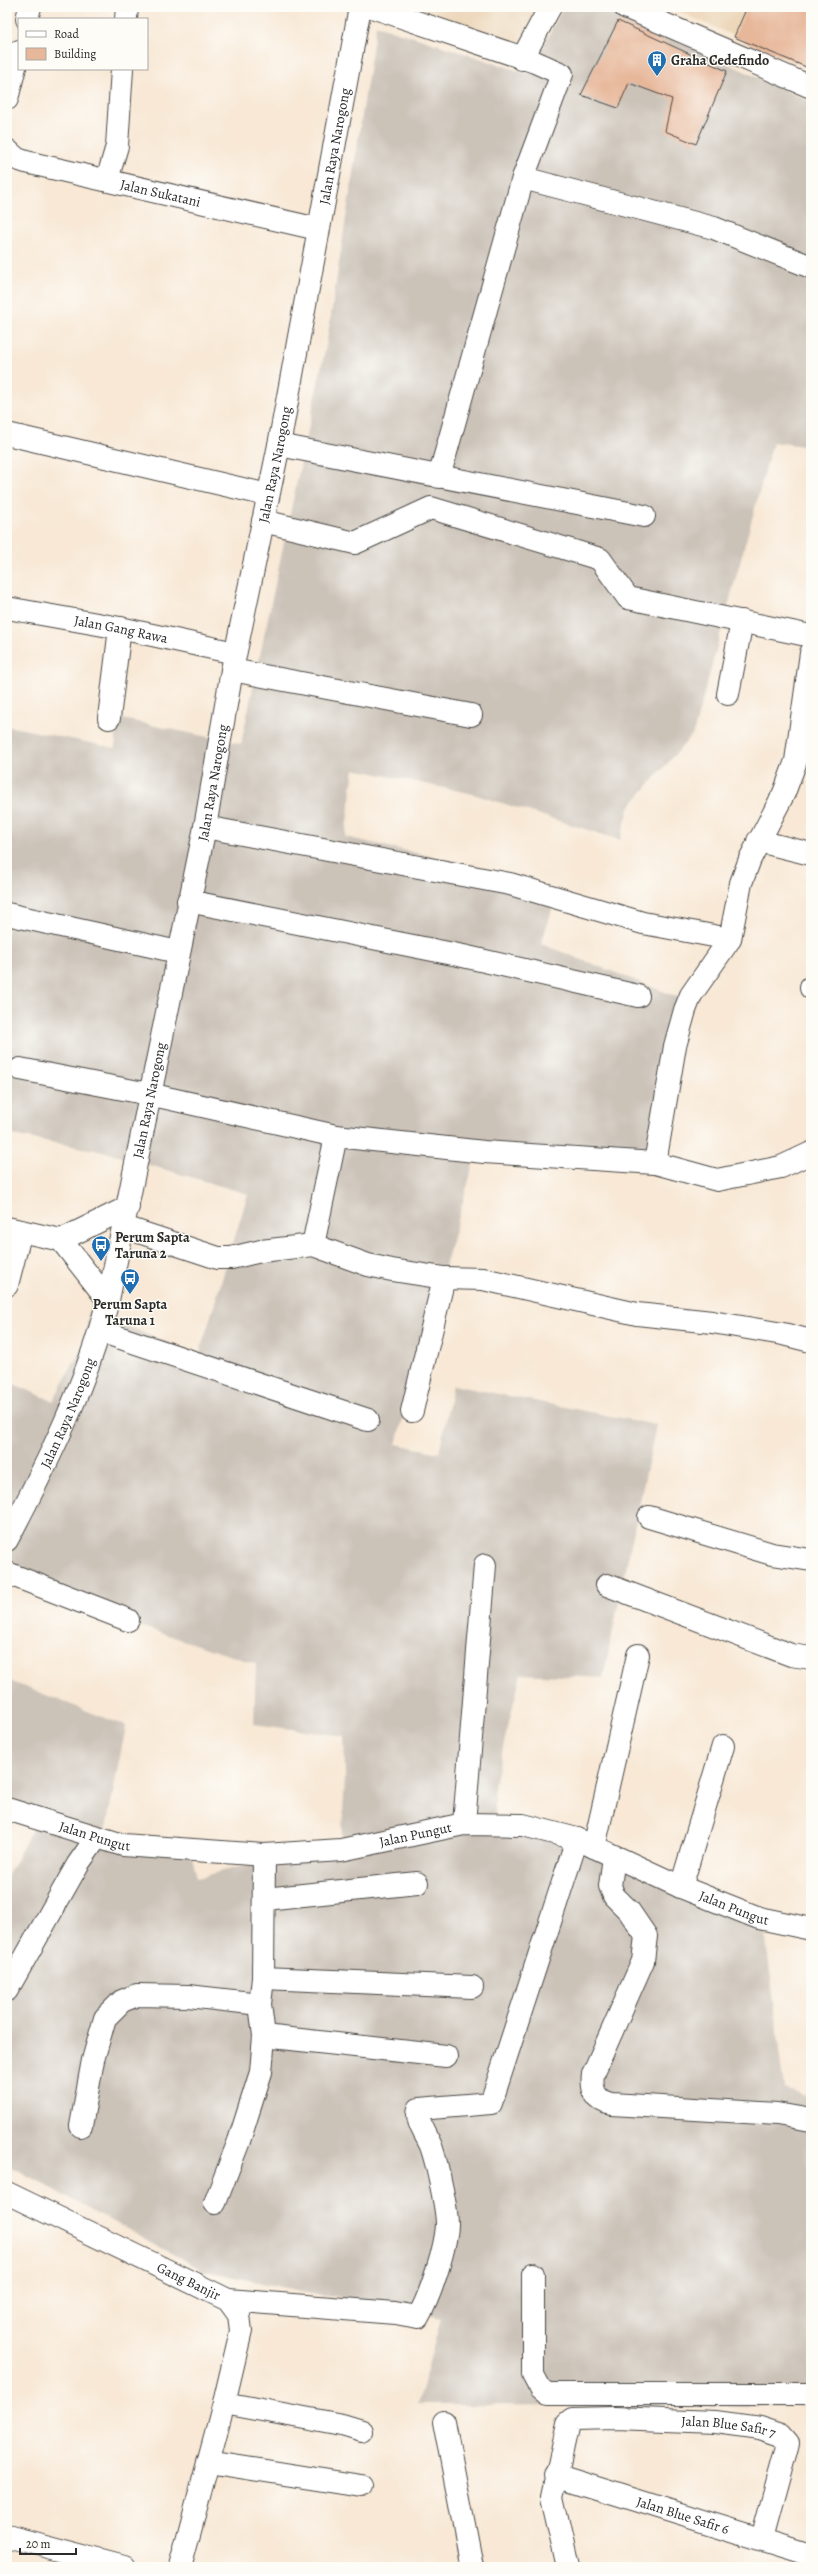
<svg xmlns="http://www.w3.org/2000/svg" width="818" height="2574" font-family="Alegreya,serif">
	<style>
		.built { fill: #ecd7ba }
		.industrial { fill: #cbc2b8 }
		.building { fill: #e7b79a }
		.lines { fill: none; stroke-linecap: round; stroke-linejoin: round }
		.minor-casing { stroke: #4a4744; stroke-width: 24 }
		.major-casing { stroke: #4a4744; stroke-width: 24 }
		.minor { stroke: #fff; stroke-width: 22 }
		.major { stroke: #fff; stroke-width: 22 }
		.labels { text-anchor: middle; stroke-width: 3; stroke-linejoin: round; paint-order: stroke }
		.poi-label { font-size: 14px; font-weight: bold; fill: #2b2b2b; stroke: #fdfcf7; text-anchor: start }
		.street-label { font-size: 14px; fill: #2b2b2b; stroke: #fdfcf7 }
	</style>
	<rect width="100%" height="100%" fill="#fdfcf7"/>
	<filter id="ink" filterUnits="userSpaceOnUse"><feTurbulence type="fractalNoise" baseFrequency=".025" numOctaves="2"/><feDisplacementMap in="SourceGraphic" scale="8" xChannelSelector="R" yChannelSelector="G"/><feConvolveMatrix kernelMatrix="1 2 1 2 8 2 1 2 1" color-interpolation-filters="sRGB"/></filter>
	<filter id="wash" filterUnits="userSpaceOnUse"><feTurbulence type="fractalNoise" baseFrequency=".012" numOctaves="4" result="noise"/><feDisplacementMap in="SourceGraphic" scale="16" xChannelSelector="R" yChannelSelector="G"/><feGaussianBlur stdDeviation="0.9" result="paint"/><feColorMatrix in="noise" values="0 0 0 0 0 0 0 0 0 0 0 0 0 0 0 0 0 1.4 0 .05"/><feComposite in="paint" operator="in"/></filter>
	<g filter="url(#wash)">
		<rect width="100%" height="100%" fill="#f8e8d5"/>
		<g class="built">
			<path d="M398,7h146l-23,43z"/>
			<path d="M668,7h143v48l-5,12z"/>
		</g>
		<path class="industrial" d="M563,7h42l206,95v345l-38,-5 -80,292 -63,72 -10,34 -147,-46 -119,-25 -9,68 164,37 48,20 -16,50 137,53 -22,153 -178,-3 -82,297 43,9 14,-68 203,40 -53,253 -82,-4 -27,110 2,46 69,11 199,83 21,165 26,10v307l-394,-1 24,-86 -237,-48 -184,-100 -13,-4v-290l28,-53 -28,-12v-132l119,46 -22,112 86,10 7,30 83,-22 61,-4 4,-76 -1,-40 -90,-12 2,-60 -249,-81v-202l46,20 31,-56 5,-34 110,44 49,-161 -143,-42 -98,-18v-408l108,22 3,-30 123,26 86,-403 49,-316 153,49z"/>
		<g id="blocks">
			<g class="building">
				<path d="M747,7h64v48l-5,12 -72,-30z"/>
				<path d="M618,21l109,50 -31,73 -31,-13 7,-32 -43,-16 -11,25 -37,-13z"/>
			</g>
		</g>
	</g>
	<g filter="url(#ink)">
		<use href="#blocks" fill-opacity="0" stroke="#4a4744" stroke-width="1"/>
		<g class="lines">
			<g class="minor-casing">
				<g id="minor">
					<path d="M372,7l163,55 27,12 -39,104 191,50 97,39"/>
					<path d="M625,7l186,80"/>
					<path d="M27,19l3,-12"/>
					<path d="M126,19l1,-12"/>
					<path d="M522,59l28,-52"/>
					<path d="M7,99l12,-48"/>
					<path id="s1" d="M7,150l10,9 9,3 292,67"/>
					<path d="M107,180l10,-34 5,-77"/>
					<path d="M7,434l261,61"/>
					<path d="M279,445l365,71"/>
					<path d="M439,477l84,-299"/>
					<path d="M263,521l92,22 76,-35 169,51 28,39 183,38"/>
					<path id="s2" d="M7,608l113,20 115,25"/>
					<path d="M232,670l239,45"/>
					<path d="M728,694l14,-73"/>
					<path d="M109,718l11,-90"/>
					<path d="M205,827l305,57 133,39 87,16"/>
					<path d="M758,841l53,13"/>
					<path d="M188,901l275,55 175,40"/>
					<path d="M7,914l171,38"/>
					<path d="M811,988v-1"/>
					<path d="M20,1069l129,25 187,42 148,16 171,11 62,17 64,-13 30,-14"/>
					<path d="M655,1163l20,-117 10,-36 6,-15 39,-56 11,-56 9,-24 34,-66 12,-32 15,-108"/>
					<path d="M124,1227l94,31h13l30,-7 52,-6 55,20 24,5 52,8 39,1 154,35 75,8 71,12 28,7"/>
					<path d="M7,1228l54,12 67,-33"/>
					<path d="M61,1240l47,60"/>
					<path d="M313,1245l23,-109"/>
					<path d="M7,1285l14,-54"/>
					<path d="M100,1331l268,89"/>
					<path d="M412,1411l32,-133"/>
					<path d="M649,1517l123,37 39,6"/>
					<path d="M7,1573l121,47"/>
					<path d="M607,1585l184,70 20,3"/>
					<path id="s3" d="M7,1809l116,36 141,10 77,-5 123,-26 59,1 54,14 104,48 78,31 52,11"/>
					<path d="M464,1824l21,-259"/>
					<path d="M594,1847l44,-192"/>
					<path d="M614,1857l-4,29 4,10 15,15 17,25 -3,25 -50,113c-2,16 2,27 19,30l165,10 34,6"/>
					<path d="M681,1887l42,-141"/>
					<path d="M265,1899l152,-16"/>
					<path d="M263,1978l209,9"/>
					<path d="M7,1990l71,-126 19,-27"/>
					<path d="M264,2036l182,20"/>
					<path d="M81,2126l12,-66 12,-42 17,-17 15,-6 51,1 72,8"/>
					<path id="s4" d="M7,2193l221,107 11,15 2,16 -17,72 -44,164"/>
					<path d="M215,2203l24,-62 22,-69 3,-36 -4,-32 3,-26 1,-123"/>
					<path d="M533,2274v101l7,13 7,6h264"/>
					<path d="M228,2300l167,13 23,4c12,-20 28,-69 29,-93 0,-15 -10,-60 -15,-75 -3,-11 -18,-28 -13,-40l72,-6 86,-264"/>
					<path d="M224,2403l118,22 20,6"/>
					<path d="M444,2422l28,145"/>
					<path d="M208,2462l153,24"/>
					<path id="s5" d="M555,2475l256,80"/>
					<path d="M7,2536l118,31"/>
					<path id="s6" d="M568,2567l-16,-70 16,-74 5,-4 42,-1 100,4 45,6 21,7 7,8 -26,95"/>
				</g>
			</g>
			<g class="major-casing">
				<g id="major">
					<path id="s7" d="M7,1540c40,-76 80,-156 101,-240l97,-473 27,-157 47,-225 81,-438"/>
				</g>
			</g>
			<use href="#minor" class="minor"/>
			<use href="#major" class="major"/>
		</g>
	</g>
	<defs>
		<g id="building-pin" transform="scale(1)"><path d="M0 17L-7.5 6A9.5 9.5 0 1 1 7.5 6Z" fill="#1f6fb2" stroke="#fdfcf7"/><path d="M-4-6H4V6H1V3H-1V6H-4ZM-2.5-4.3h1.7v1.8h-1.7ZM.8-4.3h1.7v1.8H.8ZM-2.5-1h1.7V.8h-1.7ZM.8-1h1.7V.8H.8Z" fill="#fff"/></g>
		<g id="bus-pin" transform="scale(1)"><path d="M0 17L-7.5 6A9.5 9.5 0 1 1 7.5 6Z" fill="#1f6fb2" stroke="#fdfcf7"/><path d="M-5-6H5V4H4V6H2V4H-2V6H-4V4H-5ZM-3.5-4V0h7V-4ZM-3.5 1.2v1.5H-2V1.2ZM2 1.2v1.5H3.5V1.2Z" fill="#fff"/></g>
	</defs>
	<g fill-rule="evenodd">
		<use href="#building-pin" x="657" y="60"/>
		<use href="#bus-pin" x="101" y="1245"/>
		<use href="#bus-pin" x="130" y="1278"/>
	</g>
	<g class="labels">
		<g class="poi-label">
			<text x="671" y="65">Graha Cedefindo</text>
			<text x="115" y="1242">Perum Sapta<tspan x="115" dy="16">Taruna 2</tspan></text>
			<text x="130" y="1309" text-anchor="middle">Perum Sapta<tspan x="130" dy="16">Taruna 1</tspan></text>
		</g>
		<g class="street-label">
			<text dy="5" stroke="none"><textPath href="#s7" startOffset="1437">Jalan Raya Narogong</textPath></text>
			<text dy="5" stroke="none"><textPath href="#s1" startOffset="161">Jalan Sukatani</textPath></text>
			<text dy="5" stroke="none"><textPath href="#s7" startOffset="1113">Jalan Raya Narogong</textPath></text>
			<text dy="5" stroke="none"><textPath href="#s2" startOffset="116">Jalan Gang Rawa</textPath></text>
			<text dy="5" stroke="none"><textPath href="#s7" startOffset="789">Jalan Raya Narogong</textPath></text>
			<text dy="5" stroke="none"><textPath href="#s7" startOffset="465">Jalan Raya Narogong</textPath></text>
			<text dy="5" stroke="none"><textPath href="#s7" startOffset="141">Jalan Raya Narogong</textPath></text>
			<text dy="5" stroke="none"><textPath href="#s3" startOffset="92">Jalan Pungut</textPath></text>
			<text dy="5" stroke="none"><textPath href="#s3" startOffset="416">Jalan Pungut</textPath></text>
			<text dy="5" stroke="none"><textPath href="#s3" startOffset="752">Jalan Pungut</textPath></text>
			<text dy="5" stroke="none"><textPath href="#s4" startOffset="202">Gang Banjir</textPath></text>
			<text dy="5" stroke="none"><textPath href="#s6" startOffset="310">Jalan Blue Safir 7</textPath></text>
			<text dy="5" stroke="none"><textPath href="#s5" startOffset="134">Jalan Blue Safir 6</textPath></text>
		</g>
	</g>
	<rect width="818" height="2574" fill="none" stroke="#fdfcf7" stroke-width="24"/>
	<rect x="18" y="18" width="130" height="52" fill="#fdfcf7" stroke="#a9a8a5"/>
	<rect x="26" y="31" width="20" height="6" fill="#ffffff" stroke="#a9a8a5"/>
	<text x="54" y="38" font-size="12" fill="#2b2b2b">Road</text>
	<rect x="26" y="48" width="20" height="12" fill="#e7b79a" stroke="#a9a8a5"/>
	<text x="54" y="58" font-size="12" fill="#2b2b2b">Building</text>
	<path d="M20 2548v6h56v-6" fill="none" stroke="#2b2b2b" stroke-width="2"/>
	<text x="26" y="2548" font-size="12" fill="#2b2b2b" stroke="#fdfcf7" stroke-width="3" paint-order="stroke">20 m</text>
</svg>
